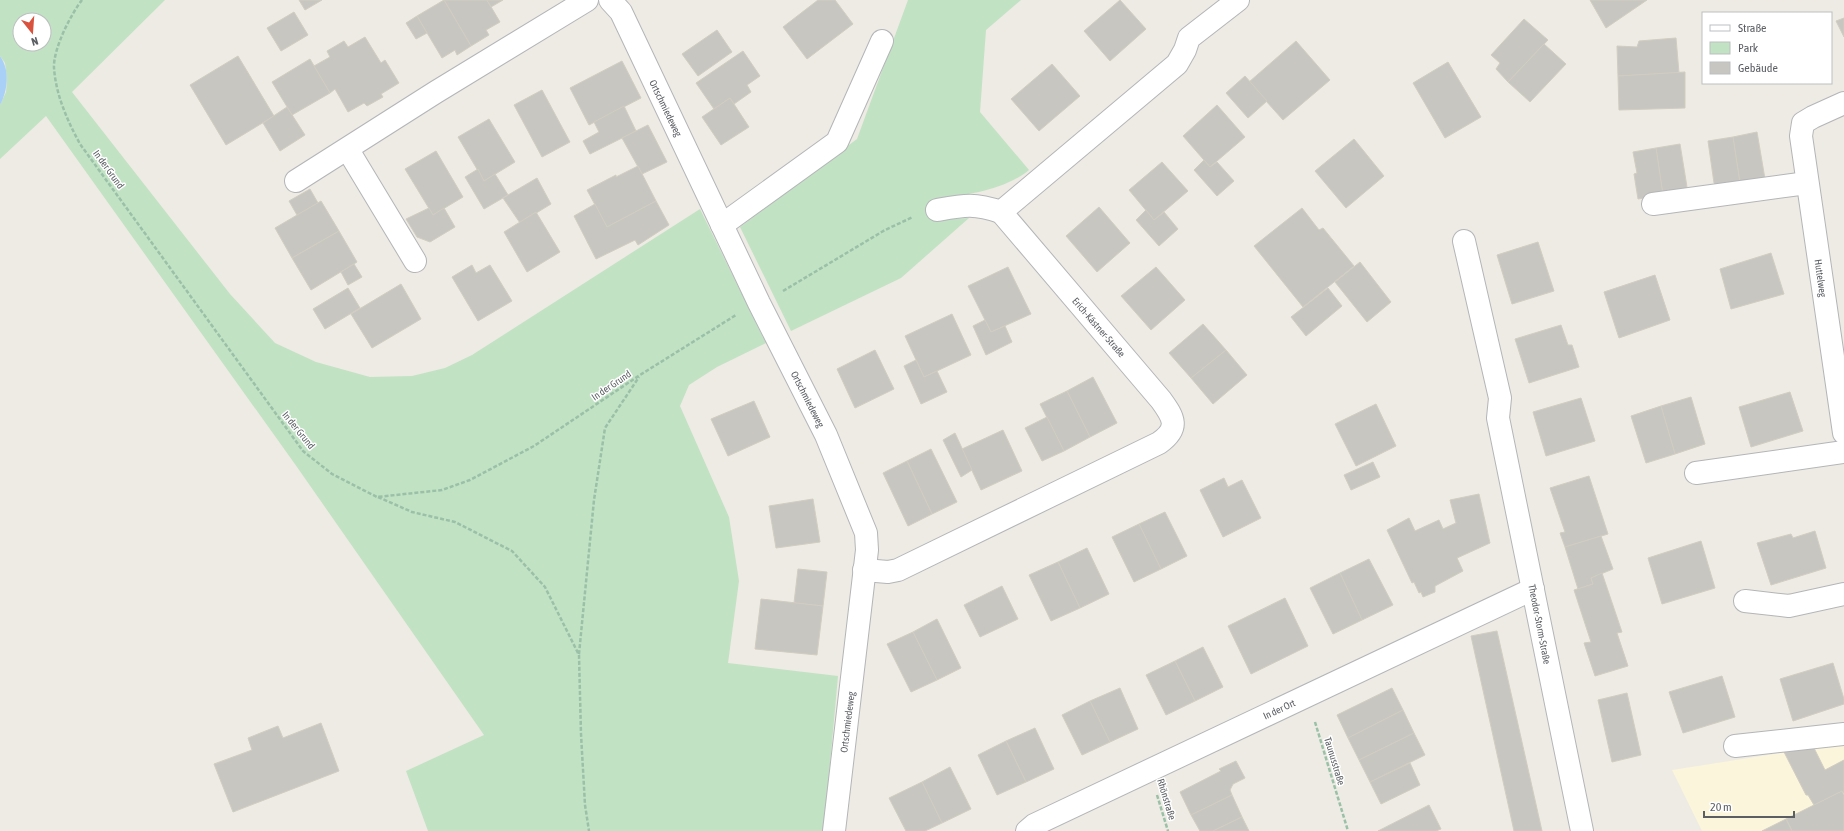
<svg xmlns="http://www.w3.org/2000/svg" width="1844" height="831" font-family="'Asap Condensed',sans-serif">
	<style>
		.commercial { fill: #faf5db }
		.green { fill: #c2e2c4; fill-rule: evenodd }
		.water { fill: #a9d1f7 }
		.building { fill: #c8c6c0; stroke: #d1cdc2 }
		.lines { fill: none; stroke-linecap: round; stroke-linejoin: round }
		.minor-casing { stroke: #b4b5b9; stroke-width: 24 }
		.path { stroke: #9ac0a7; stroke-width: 2.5; stroke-dasharray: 4 2; stroke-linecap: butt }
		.minor { stroke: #fff; stroke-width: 22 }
		.labels { text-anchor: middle; stroke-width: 3; stroke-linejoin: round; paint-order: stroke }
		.street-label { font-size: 10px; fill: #5b5e63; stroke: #fff }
	</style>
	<rect width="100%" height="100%" fill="#edebe3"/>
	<path class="commercial" d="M1844,743v88h-142l-30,-61z"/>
	<g class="green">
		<path d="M0,0h165l-93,92 158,202 45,49 41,19 54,15 42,-1 33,-8 27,-13 228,-146 66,134 -49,24 -28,18 -9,21 49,111 10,64 -11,82 110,13 -14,155h-396l-22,-60 78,-36 -187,-268 -251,-351 -46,43v-54l6,-13 1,-12 -2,-17 -5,-7zM20,20h24v24h-24z"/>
		<path d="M908,0h113l-35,30 -6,82 49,58c-26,21 -62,24 -94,30l1,20 33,-2 -68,60 -110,53 -51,-104 117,-88z"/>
	</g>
	<path class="water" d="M0,56c10,14 8,34 0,49z"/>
	<g class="building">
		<path d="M299,0h23l-17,10z"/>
		<path d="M444,0h43l13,22 -14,8 3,5 -18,11z"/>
		<path d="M444,0l27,46 -14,9 -2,-5 -13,8 -25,-42z"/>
		<path d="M487,0h16l-12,7z"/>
		<path d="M818,0h17l18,24 -46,35 -24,-32z"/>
		<path d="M1120,0l26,29 -36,32 -26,-30z"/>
		<path d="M1590,0h57l-41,28z"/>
		<path d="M294,12l14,23 -27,16 -14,-23z"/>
		<path d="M417,16l10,17 -11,6 -10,-16z"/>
		<path d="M1844,18v19l-8,-16z"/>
		<path d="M1524,19l24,21 -40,42 -12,-13 4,-6 -9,-8z"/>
		<path d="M717,30l15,22 -34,24 -16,-22z"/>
		<path d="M365,37l16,26 4,-3 14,23 -18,11 2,3 -16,9 -3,-3 -16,9 -13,-23 -5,4 -16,-27 16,-9 -3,-6 17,-10 4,6z"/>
		<path d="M1676,38l3,35 -61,3 -1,-30 20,1 2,-6z"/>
		<path d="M1296,41l34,39 -47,40 -34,-38z"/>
		<path d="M1544,44l22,20 -36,38 -22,-20z"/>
		<path d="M743,51l17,25 -13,9 4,7 -17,12 -4,-6 -16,11 -18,-26z"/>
		<path d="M238,56l36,60 -48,29 -36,-60z"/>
		<path d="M310,59l20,34 -38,22 -20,-33z"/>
		<path d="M622,61l19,37 -52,27 -19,-37z"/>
		<path d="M1448,62l33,55 -36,21 -32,-55z"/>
		<path d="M1052,64l28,32 -41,35 -28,-32z"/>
		<path d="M1685,72v36l-66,2 -1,-34z"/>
		<path d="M1245,76l22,25 -19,17 -22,-25z"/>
		<path d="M542,90l28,52 -28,15 -28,-52z"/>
		<path d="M730,98l19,29 -28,18 -19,-28z"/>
		<path d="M1217,105l28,32 -35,30 -27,-31z"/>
		<path d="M624,106l12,25 -46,23 -7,-13 16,-9 -5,-10z"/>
		<path d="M287,107l18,28 -25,16 -17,-28z"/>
		<path d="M489,119l26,43 -31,19 -26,-44z"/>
		<path d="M648,125l19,37 -25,12 -20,-36z"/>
		<path d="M1757,132l8,47 -25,4 -7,-46z"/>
		<path d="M1733,137l7,46 -21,3 -5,-3 -6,-42z"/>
		<path d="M1354,139l30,37 -38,32 -31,-37z"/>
		<path d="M1680,144l7,43 -3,4 -21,4 -7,-47z"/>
		<path d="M1656,148l7,47 -25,4 -4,-25 3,-1 -4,-21z"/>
		<path d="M436,151l27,46 -30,18 -28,-46z"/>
		<path d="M1204,160l6,7 7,-5 17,19 -17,15 -23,-26z"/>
		<path d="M1162,162l26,29 -34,29 -25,-30z"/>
		<path d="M638,166l18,35 -49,26 -20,-37 29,-15v2z"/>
		<path d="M478,169l6,12 11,-7 13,21 -24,14 -19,-32z"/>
		<path d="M537,178l14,26 -31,19 -17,-25z"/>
		<path d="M310,189l8,14 -21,12 -8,-14z"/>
		<path d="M321,201l18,30 -47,27 -17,-30z"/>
		<path d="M656,201l13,24 -31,20 -3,-5 -39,19 -22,-43 21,-12 12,23z"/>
		<path d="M1099,207l31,36 -33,29 -31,-36z"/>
		<path d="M429,208l4,7 11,-7 11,19 -25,15 -13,-5 -11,-18z"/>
		<path d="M1302,208l17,22 4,-2 31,38 -51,41 -49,-61z"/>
		<path d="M1146,210l8,10 10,-8 14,17 -19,17 -23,-26z"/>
		<path d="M536,212l24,40 -33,20 -23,-40z"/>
		<path d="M339,231l18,31 -46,28 -19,-32z"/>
		<path d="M1538,242l16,49 -42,13 -15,-49z"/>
		<path d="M1771,253l13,41 -53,15 -11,-40z"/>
		<path d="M1360,262l31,40 -24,20 -32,-40z"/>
		<path d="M354,264l8,13 -14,8 -7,-13z"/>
		<path d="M472,265l4,8 14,-8 22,36 -34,20 -26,-44z"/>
		<path d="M1008,267l23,47 -40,18 -23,-46z"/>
		<path d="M1156,267l29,33 -34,30 -30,-34z"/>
		<path d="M1655,275l15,45 -51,18 -15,-46z"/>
		<path d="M401,284l20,35 -49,29 -21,-34z"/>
		<path d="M348,288l12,20 -35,21 -12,-20z"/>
		<path d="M1328,288l14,18 -36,30 -15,-19z"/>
		<path d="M952,314l19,41 -47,22 -19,-41z"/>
		<path d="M985,320l6,12 14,-6 7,16 -26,13 -13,-29z"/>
		<path d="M1203,324l23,26 -35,28 -22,-25z"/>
		<path d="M1561,325l7,20h4l7,22 -50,16 -14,-44z"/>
		<path d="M875,350l19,39 -39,19 -18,-39z"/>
		<path d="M1226,350l21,25 -34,29 -22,-26z"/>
		<path d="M916,360l8,17 13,-6 10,21 -26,12 -17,-38z"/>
		<path d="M1093,377l24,46 -27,14 -23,-46z"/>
		<path d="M1067,391l23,46 -26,14 -24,-47z"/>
		<path d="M1790,392l13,39 -52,16 -12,-40z"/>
		<path d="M1691,397l14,47 -30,10 -14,-48z"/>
		<path d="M1581,398l14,43 -49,15 -13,-44z"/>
		<path d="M754,401l16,36 -42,19 -17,-37z"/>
		<path d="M1376,404l20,42 -40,20 -21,-42z"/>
		<path d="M1661,406l14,48 -29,9 -15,-47z"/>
		<path d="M1047,417l17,34 -22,10 -17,-33z"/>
		<path d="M1003,430l19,41 -41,19 -19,-41z"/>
		<path d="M955,433l17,37 -11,7 -18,-37z"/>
		<path d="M931,449l26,53 -25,12 -25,-53z"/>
		<path d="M907,461l25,53 -24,12 -25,-53z"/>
		<path d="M1373,462l7,15 -29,13 -7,-15z"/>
		<path d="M1589,476l19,58 -43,13 -5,-14 5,-1 -15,-44z"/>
		<path d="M1224,478l4,9 14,-7 19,38 -38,19 -23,-47z"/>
		<path d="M1479,494l11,49 -33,15 6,13 -28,15v6l-12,5 -2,-5 -2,1 -5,-11 -2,1 -25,-53 22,-12 6,13 24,-11 4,9 13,-6 -6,-23z"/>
		<path d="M813,499l7,43 -44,6 -7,-42z"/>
		<path d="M1165,512l22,44 -26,13 -22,-45z"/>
		<path d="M1139,524l22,45 -27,13 -22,-45z"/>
		<path d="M1815,531l11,37 -55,17 -14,-42 34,-9 2,4z"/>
		<path d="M1601,536l12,33 -22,9 2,6 -15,5 -13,-42z"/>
		<path d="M1701,541l14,47 -53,16 -14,-46z"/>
		<path d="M1087,548l22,46 -29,14 -22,-46z"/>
		<path d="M1369,559l24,46 -31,15 -22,-47z"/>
		<path d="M1058,562l22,46 -29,13 -22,-46z"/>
		<path d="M798,569l29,3 -4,34 -29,-3z"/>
		<path d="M1340,573l22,47 -29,14 -23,-46z"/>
		<path d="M1602,573l20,59 -5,1 11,33 -33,10 -11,-33 7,-1 -17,-52 19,-6 -2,-6z"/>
		<path d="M1002,586l16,33 -38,18 -16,-32z"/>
		<path d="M1285,598l23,48 -57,28 -23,-48z"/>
		<path d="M761,599l62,7 -6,49 -62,-6z"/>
		<path d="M937,619l24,49 -24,12 -24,-48z"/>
		<path d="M1497,631l45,200h-28l-37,-168 -6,-27z"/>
		<path d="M913,632l24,48 -26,12 -24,-48z"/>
		<path d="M1203,647l20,40 -28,14 -20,-40z"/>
		<path d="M1175,661l20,40 -29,14 -20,-40z"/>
		<path d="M1833,663l11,36v5l-51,17 -13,-42z"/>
		<path d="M1722,676l13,41 -52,16 -14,-41z"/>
		<path d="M1120,688l18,41 -28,13 -20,-41z"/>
		<path d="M1392,688l11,22 -55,28 -11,-23z"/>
		<path d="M1627,693l14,62 -29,7 -14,-62z"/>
		<path d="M1090,701l20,41 -28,13 -20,-40z"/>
		<path d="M1403,710l11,23 -55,27 -11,-22z"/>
		<path d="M321,723l18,48 -106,41 -19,-48 38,-14 -4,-12 30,-12 5,12z"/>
		<path d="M1035,728l19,41 -28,13 -20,-41z"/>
		<path d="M1414,733l11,22 -55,27 -11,-22z"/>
		<path d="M1006,741l20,41 -29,13 -19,-40z"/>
		<path d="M1814,748l11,22 19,-10v33l-2,-2 -28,14 -6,-10h-2l-22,-43z"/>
		<path d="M1236,761l9,17 -12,6 -3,6 2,5 -41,20 -11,-23 41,-21 -2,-2z"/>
		<path d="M1410,763l10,22 -39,19 -11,-22z"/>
		<path d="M950,767l21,42 -29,14 -20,-41z"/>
		<path d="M922,782l20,41 -17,8h-19l-17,-33z"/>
		<path d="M1842,791l2,4v36h-52l-6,-12z"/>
		<path d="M1232,795l10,22 -29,14h-13l-9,-16z"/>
		<path d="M1429,805l12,24 -5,2h-58z"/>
		<path d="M1242,817l7,14h-36z"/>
		<path d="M1786,819l6,12h-30z"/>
	</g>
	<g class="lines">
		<g class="minor-casing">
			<g id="minor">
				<path d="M610,0l11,12 138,291 67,132 40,98 1,17 -33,281"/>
				<path d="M1844,103l-31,14 -10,6 -2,13 43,297"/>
				<path d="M348,150l67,111"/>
				<path d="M296,181l140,-89 151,-92"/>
				<path d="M1653,204l154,-21"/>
				<path d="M937,210c28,-5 37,-7 64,2"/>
				<path d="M722,225l115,-83 45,-101"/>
				<path d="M1464,241l36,157 -2,20 84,413"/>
				<path d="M1696,473l148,-21"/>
				<path d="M864,570l24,2 10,-2 261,-127c21,-15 15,-25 2,-43l-160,-188 176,-148 8,-14 4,-12 49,-38"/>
				<path d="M1745,601l44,5 55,-12"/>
				<path d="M1735,746l109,-12"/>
				<path d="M1027,831l7,-6 499,-236"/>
			</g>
		</g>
		<g class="path">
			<path d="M82,0c-11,14 -29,49 -28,68 2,27 13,52 26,76l223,307 29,23 45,23 65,-7 28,-10 64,-34 106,-71 96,-60"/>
			<path d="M783,291l102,-61 28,-13"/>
			<path d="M378,497l34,15 43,10 57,29 33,36 34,68 2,79 4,71 4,26"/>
			<path d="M579,654l15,-154 11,-72 34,-51"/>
			<path d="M1315,722l33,109"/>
			<path d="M1157,795l11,36"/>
		</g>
		<use href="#minor" class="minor"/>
	</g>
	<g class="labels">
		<g class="street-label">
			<text transform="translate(666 108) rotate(64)" y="4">Ortschmiedeweg</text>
			<text transform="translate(109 169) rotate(54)" y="4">In der Grund</text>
			<text transform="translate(1821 278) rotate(82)" y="4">Huttelweg</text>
			<text transform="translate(1099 327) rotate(49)" y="4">Erich-Kästner-Straße</text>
			<text transform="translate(611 385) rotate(-34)" y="4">In der Grund</text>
			<text transform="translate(808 399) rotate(63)" y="4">Ortschmiedeweg</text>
			<text transform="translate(299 430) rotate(51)" y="4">In der Grund</text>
			<text transform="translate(1540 624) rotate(79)" y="4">Theodor-Storm-Straße</text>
			<text transform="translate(1279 709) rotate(-25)" y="4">In der Ort</text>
			<text transform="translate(847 722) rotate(-83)" y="4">Ortschmiedeweg</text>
			<text transform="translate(1335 761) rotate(73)" y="4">Taunusstraße</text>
			<text transform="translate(1167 799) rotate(73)" y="4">Rhönstraße</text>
		</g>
	</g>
	<rect x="1702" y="12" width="130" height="72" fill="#ffffff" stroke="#bdbfc1"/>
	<rect x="1710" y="25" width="20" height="6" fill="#ffffff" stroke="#bdbfc1"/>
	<text x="1738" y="32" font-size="12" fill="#5b5e63">Straße</text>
	<rect x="1710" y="42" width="20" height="12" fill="#c2e2c4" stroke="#bdbfc1"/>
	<text x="1738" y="52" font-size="12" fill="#5b5e63">Park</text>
	<rect x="1710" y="62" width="20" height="12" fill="#c8c6c0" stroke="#bdbfc1"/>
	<text x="1738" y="72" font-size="12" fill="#5b5e63">Gebäude</text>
	<g transform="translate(32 32) rotate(163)"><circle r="19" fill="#ffffff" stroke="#bdbfc1"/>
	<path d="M0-3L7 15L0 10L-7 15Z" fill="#d9523d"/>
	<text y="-6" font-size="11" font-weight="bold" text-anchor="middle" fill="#5b5e63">N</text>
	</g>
	<path d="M1704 811v6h90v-6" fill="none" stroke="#5b5e63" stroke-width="2"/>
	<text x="1710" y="811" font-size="12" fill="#5b5e63" stroke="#ffffff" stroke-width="3" paint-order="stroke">20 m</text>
</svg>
